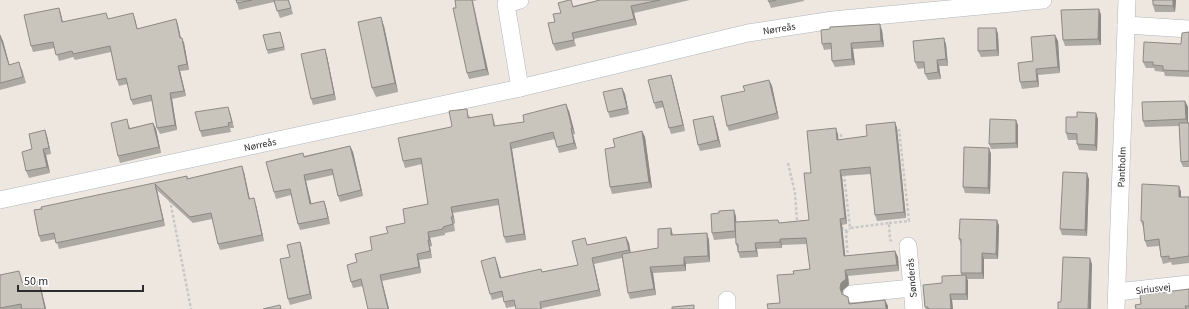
<svg xmlns="http://www.w3.org/2000/svg" width="1189" height="309" font-family="'Source Sans 3',sans-serif">
	<style>
		.lines { fill: none; stroke-linecap: round; stroke-linejoin: round }
		.minor-casing { stroke: #b2b5bf; stroke-width: 18 }
		.path { stroke: #c8c8c8; stroke-width: 2.5; stroke-dasharray: 3 2; stroke-linecap: butt }
		.minor { stroke: #fff; stroke-width: 17 }
		.wall { fill: #ada9a3 }
		.shaded-wall { fill: #8d8a84 }
		.building { fill: #c9c5bd; stroke: #8d8a84 }
		.labels { text-anchor: middle; stroke-width: 3.5; stroke-linejoin: round; paint-order: stroke }
		.street-label { font-size: 10px; fill: #2c2c2c; stroke: #fff }
	</style>
	<rect width="100%" height="100%" fill="#ede7df"/>
	<g class="lines">
		<g class="minor-casing">
			<g id="minor">
				<path d="M1126,25l63,4"/>
				<path d="M520,88l-14,-84 14,-4"/>
				<path d="M0,200l520,-112 228,-55 85,-13 210,-20"/>
				<path d="M908,246l6,63"/>
				<path d="M1117,292l72,-8"/>
				<path d="M852,294l60,-6"/>
				<path d="M727,300v9"/>
				<path d="M1116,309l11,-309"/>
			</g>
		</g>
		<g class="path">
			<path d="M841,134v7"/>
			<path d="M788,163l7,30 2,28 2,3"/>
			<path d="M844,174l6,54 39,-5 1,17 2,1"/>
			<path d="M170,200l21,109"/>
			<path d="M889,223l20,-2 -10,-92"/>
			<path d="M841,229l3,-1 3,4"/>
			<path d="M848,258l-2,-25 4,-5"/>
		</g>
		<use href="#minor" class="minor"/>
	</g>
	<g class="wall">
		<path d="M236,0h53l4,14 -13,4 -6,-16 -35,8z"/>
		<path d="M455,0h23l-5,1 16,74 -20,4 -2,-6z"/>
		<path d="M600,0h90l-56,13 3,12 -63,14 2,7 -20,5 -3,-7 2,-22 6,-9 12,-7z"/>
		<path d="M768,0h36v1l-33,7z"/>
		<path d="M1152,0h24l-1,12h-20l-2,-7v-3z"/>
		<path d="M59,8l4,14 45,-3h27l2,10 39,-10 2,6 3,13 3,5 5,27 -9,1 6,25 -14,3 5,31 -17,4 -3,-6 -5,-27 -19,4 -2,-5 -4,-16 -8,2 -2,-6 -6,-28 -36,8 -2,-3 -14,4 -4,-13 -22,4 -2,-6z"/>
		<path d="M1099,9l2,6v30l-36,1 -2,-6z"/>
		<path d="M384,26l14,66 -22,5 -4,-9z"/>
		<path d="M996,28l2,6 1,22 -18,1 -3,-6z"/>
		<path d="M882,30l2,17 -31,2 2,16 -20,2 -3,-6 -1,-12 -7,1 -2,-6z"/>
		<path d="M280,32l5,18 -17,4 -1,-4z"/>
		<path d="M1189,32v45l-24,-1 -1,-4 -9,-1 -1,-3h-8l-3,-6 38,-18z"/>
		<path d="M0,35l3,6 6,23 13,5 4,14 -26,7z"/>
		<path d="M1055,35l3,6 2,32 -22,2 1,12 -17,2 -2,-7 13,-21z"/>
		<path d="M946,44l2,22h-9l2,13 -13,1 -3,-6v-6l-7,1 -3,-7z"/>
		<path d="M325,49l2,7 9,44 -23,5 -2,-6z"/>
		<path d="M671,75l2,6 12,50 -14,3 -2,-6 -5,-21 -8,2 -2,-6z"/>
		<path d="M769,80l3,6 7,33 -50,12 -2,-5 18,-35z"/>
		<path d="M622,88l3,6 4,20 -19,4 -2,-6z"/>
		<path d="M1185,101l3,6v16h1v44h-6l-2,-5 -2,-36 -34,1 -2,-6z"/>
		<path d="M569,111l6,23 -2,1 4,14 -18,4 -4,-14 -43,10 14,91 -20,3 -2,-6 -5,-32 -46,8 2,10 -1,1 1,7 -10,2v2l-15,3 2,8 -2,1 2,11 -13,2 2,13 -39,8 7,28h-21l-5,-23 -10,2 -2,-6 6,-20 15,-12 16,-17 17,-10 23,-19 -6,-40 -17,4 -2,-7 48,-34 18,-12 1,3 24,3 1,5 29,-4z"/>
		<path d="M230,113l4,15h-4l1,4 -29,5 -2,-6z"/>
		<path d="M713,116l2,6 6,25 -21,4 -2,-6z"/>
		<path d="M1098,119l-1,32 -18,-1 -2,-6v-4h-9l-2,-7z"/>
		<path d="M895,122l2,6 9,90 -29,3 -2,-6 -4,-41 -29,2 5,48 -5,1 3,31 50,-5 3,6 1,14 -51,5 1,9 -6,5 -1,4 6,3 2,6 35,-3 3,6 -108,-3 14,-29 16,-5 -3,-25 -25,1v3l-25,1 1,8 -18,1 -4,-14v-6l-22,2 -2,-7 24,-17v6l43,1 30,-3 2,-47 27,-39v6l29,-4z"/>
		<path d="M153,123l3,6 5,24 -41,10 -2,-7 11,-31 1,3z"/>
		<path d="M1018,125v23l-27,1 -2,-5z"/>
		<path d="M45,130l2,6 4,18 -5,1 4,18 -21,5 -3,-7 6,-22z"/>
		<path d="M642,131l3,6 7,51 -40,6 -2,-7 5,-40z"/>
		<path d="M350,146l3,6 10,44 -23,6 -2,-6 -5,-21 -27,6 5,23 13,-3 2,6 4,17 -30,6 -2,-6 -7,-29 -15,4 -2,-7 30,-36z"/>
		<path d="M989,148l2,6 -1,40 -25,-1 -2,-6z"/>
		<path d="M244,172l6,27 6,6 8,36 -44,9 -2,-6 -6,-25 -19,4 -36,-33 8,36 -106,23 -3,-10 -15,3 -2,-6 -5,-26 153,-34 1,3z"/>
		<path d="M1089,179l-2,57 -25,-1 -2,-6z"/>
		<path d="M1179,186l2,6v5h8v66l-17,2 -1,-3 -8,2 -2,-7 -2,-11 -12,1 -2,-6 -2,-14 -2,-6z"/>
		<path d="M997,220l2,6 -1,33h-14v20h-17l1,2v19h-16l1,9h-27l-1,-2 17,-24 19,-8v-30l-2,-6z"/>
		<path d="M707,233l2,7 1,22 -24,2v7l-33,2 3,22 -26,4 -2,-6 -6,-35 -28,6 7,32 -59,12v1h-26v-3l-10,2 -3,-11 -11,3 -2,-6 7,-31 4,15 41,-6 36,-7 10,-20 38,-8 3,6 2,10 27,-5 15,-13z"/>
		<path d="M300,242l2,6 10,51 -22,6 -2,-6 2,-42z"/>
		<path d="M0,275l21,3 2,7 18,3 5,21h-46z"/>
		<path d="M1189,289v20h-53l5,-5z"/>
	</g>
	<g class="shaded-wall">
		<path d="M472,0l17,75 -3,-6z"/>
		<path d="M1173,0h3l-1,12 -2,-6z"/>
		<path d="M631,6l3,7 3,12 -3,-6z"/>
		<path d="M59,8l2,6 3,14 -2,-6z"/>
		<path d="M1099,9l2,6v30l-3,-6z"/>
		<path d="M133,13l2,6 4,16 -2,-6z"/>
		<path d="M381,17l3,9 14,66 -3,-9z"/>
		<path d="M176,19l2,6 4,19 -2,-6z"/>
		<path d="M880,24l2,6 2,17 -3,-6z"/>
		<path d="M996,28l2,6 1,22 -2,-6z"/>
		<path d="M0,35l3,6 8,30 -2,-6z"/>
		<path d="M1055,35l3,6 2,32 -2,-6z"/>
		<path d="M182,38l2,5 5,27 -2,-6z"/>
		<path d="M944,38l2,6 2,22 -2,-7z"/>
		<path d="M851,43l2,6 2,16 -3,-6z"/>
		<path d="M325,49l2,7 9,44 -2,-6z"/>
		<path d="M937,60l2,6 2,13 -3,-7z"/>
		<path d="M178,66l2,5 6,25 -2,-5z"/>
		<path d="M1036,69l2,6 1,12 -2,-6z"/>
		<path d="M671,75l2,6 12,50 -2,-6z"/>
		<path d="M769,80l3,6 7,33 -2,-6z"/>
		<path d="M622,88l3,6 4,20 -2,-6z"/>
		<path d="M170,93l2,6 5,31 -2,-5z"/>
		<path d="M1185,101l3,6v18l-2,-6z"/>
		<path d="M566,104l3,7 6,23 -3,-6z"/>
		<path d="M228,107l2,6 4,15 -2,-6z"/>
		<path d="M1096,113l2,6 -1,32 -2,-6z"/>
		<path d="M492,114l2,7 2,12 -2,-7z"/>
		<path d="M713,116l2,6 6,25 -3,-7z"/>
		<path d="M1016,120l2,5v23l-2,-5z"/>
		<path d="M895,122l2,6 9,90 -2,-6z"/>
		<path d="M153,123l3,6 5,24 -2,-6z"/>
		<path d="M571,128l6,21 -3,-6z"/>
		<path d="M836,128l2,6 1,12 -2,-6z"/>
		<path d="M45,130l2,6 4,18 -2,-6z"/>
		<path d="M642,131l3,6 7,51 -3,-6z"/>
		<path d="M510,143l2,6 14,91 -2,-6z"/>
		<path d="M350,146l3,6 10,44 -2,-6z"/>
		<path d="M989,148l2,6 -1,40 -2,-6z"/>
		<path d="M43,149l3,6 4,18 -3,-6z"/>
		<path d="M242,166l2,6 7,34 -2,-7z"/>
		<path d="M840,170l2,6 5,48 -2,-6z"/>
		<path d="M1087,173l2,6 -2,57 -2,-6z"/>
		<path d="M304,175l2,6 7,29 -3,-6z"/>
		<path d="M155,184l2,6 8,36 -2,-6z"/>
		<path d="M1179,186l2,6v11l-2,-6z"/>
		<path d="M254,198l2,7 8,36 -2,-6z"/>
		<path d="M324,201l2,6 4,17 -2,-6z"/>
		<path d="M451,207l2,6 2,10 -2,-6z"/>
		<path d="M734,210l2,6 1,22 -2,-7z"/>
		<path d="M840,219l2,6 4,37 -2,-6z"/>
		<path d="M997,220l2,6 -1,33 -2,-5z"/>
		<path d="M671,228l2,7 1,7 -3,-7z"/>
		<path d="M428,232l2,6 2,8 -3,-6z"/>
		<path d="M707,233l2,7 1,22 -2,-6z"/>
		<path d="M626,237l3,6 2,13 -2,-6z"/>
		<path d="M780,239l2,6v3l-2,-6z"/>
		<path d="M428,240l2,7 2,11 -2,-7z"/>
		<path d="M300,242l2,6 10,51 -2,-5z"/>
		<path d="M755,243l2,6 1,8 -2,-6z"/>
		<path d="M895,251l3,6 1,14 -2,-6z"/>
		<path d="M982,253l2,6v20l-2,-6z"/>
		<path d="M417,254l2,6 2,13 -2,-6z"/>
		<path d="M495,257l2,6 6,21 -3,-6z"/>
		<path d="M684,257l2,7v7l-2,-6z"/>
		<path d="M592,258l2,6 7,32 -2,-6z"/>
		<path d="M1090,258l2,6 -1,45h-3z"/>
		<path d="M650,267l3,6 3,22 -2,-6z"/>
		<path d="M845,270l3,6 1,9 -6,5 -1,5 -2,-7z"/>
		<path d="M380,275l2,6 7,28h-1z"/>
		<path d="M966,275l2,6v19l-2,-6z"/>
		<path d="M39,281l2,7 5,21h-1z"/>
		<path d="M950,294l2,6 1,9h-2z"/>
		<path d="M885,300l3,6v3h-2z"/>
	</g>
	<g class="building">
		<path d="M236,0h16l-15,3z"/>
		<path d="M274,0h14l3,8 -14,3z"/>
		<path d="M455,0h17l14,69 -19,4 -14,-65h3z"/>
		<path d="M569,0h2l2,7 27,-7h60l-29,6 3,13 -62,14 2,7 -21,4 -5,-21 7,-1 -2,-8 8,-1 -3,-10z"/>
		<path d="M768,0h8l-7,2z"/>
		<path d="M1153,0h20v6l-20,-1z"/>
		<path d="M59,8l3,14 44,-9 2,6 25,-6 4,16 39,-10 4,19h2l5,26 -9,2 6,25 -14,2 5,32 -18,3 -6,-33 -20,5 -5,-22 -9,2 -7,-34 -37,8 -1,-3 -16,4 -3,-13 -22,4 -7,-31z"/>
		<path d="M1099,9l-1,30 -35,1 -2,-30z"/>
		<path d="M381,17l14,66 -23,5 -14,-66z"/>
		<path d="M880,24l1,17 -30,2 1,16 -20,2 -1,-18 -9,1 -1,-14 9,-1v-2z"/>
		<path d="M978,28h18l1,22 -19,1z"/>
		<path d="M280,32l4,15 -17,3 -4,-15z"/>
		<path d="M1189,32v39l-26,-1v-4l-10,-1v-3h-10l1,-20 37,2 1,-11z"/>
		<path d="M0,35l9,30 10,-3 4,15 -23,6z"/>
		<path d="M1055,35l3,32 -22,2 1,12 -17,1 -2,-19 15,-2 -2,-24z"/>
		<path d="M944,38l2,21 -9,1 1,12 -13,2 -1,-12h-9l-2,-21z"/>
		<path d="M325,49l9,45 -23,5 -10,-45z"/>
		<path d="M671,75l12,50 -14,3 -7,-27 -8,2 -6,-23z"/>
		<path d="M769,80l8,33 -50,13 -6,-30 24,-5 -2,-5z"/>
		<path d="M622,88l5,20 -19,4 -5,-20z"/>
		<path d="M1185,101l1,18 -43,2 -1,-19z"/>
		<path d="M566,104l6,24h-1l3,15 -17,4 -4,-15 -43,11 14,91 -20,3 -6,-38 -47,8 2,10h-2l2,7 -10,3v2l-15,3 1,8h-1l2,11 -13,3 2,13 -39,8 8,34h-20l-7,-30 -10,3 -4,-17 10,-3 -2,-8 17,-4 -2,-13 18,-4 -2,-6 19,-4 -2,-14 25,-5 -7,-46 -18,3 -5,-23 53,-11 1,-1 -3,-15 18,-2 1,9 24,-4 2,12 30,-4 -1,-7z"/>
		<path d="M228,107l4,15 -4,1 1,3 -29,5 -5,-19z"/>
		<path d="M1077,112l19,1 -1,32 -18,-1v-10l-11,-1v-16h11z"/>
		<path d="M713,116l5,24 -20,5 -5,-25z"/>
		<path d="M127,119l2,10 24,-6 6,24 -41,9 -7,-33z"/>
		<path d="M990,119l26,1v23l-27,1z"/>
		<path d="M895,122l9,90 -29,3 -5,-48 -30,3 5,48 -5,1 4,37 51,-5 2,14 -52,5 1,9 -5,4 -1,5 2,6 6,3 1,7 36,-4 1,9h-118l-1,-5 13,-1 -3,-28 17,-1 -1,-3 17,-2 -4,-31 -26,1v3l-25,1 1,8 -18,1v-8h-2l-1,-22 43,-2 1,3 30,-3 -5,-47h7l-4,-42 29,-3 1,12 30,-4 -1,-11z"/>
		<path d="M1179,123h10v38l-8,1z"/>
		<path d="M45,130l4,18 -6,1 4,18 -21,4 -4,-19 10,-3 -3,-15z"/>
		<path d="M642,131l7,51 -39,5 -5,-38 10,-2 -2,-8z"/>
		<path d="M350,146l11,44 -23,6 -6,-27 -28,6 6,29 14,-3 4,17 -30,6 -8,-35 -16,3 -8,-30 37,-9 1,4z"/>
		<path d="M964,147l25,1 -1,40 -25,-1z"/>
		<path d="M242,166l7,33 5,-1 8,37 -44,9 -7,-31 -21,4 -35,-33 8,36 -107,23 -2,-10 -15,3 -5,-26 8,-1 -1,-2 146,-31v3z"/>
		<path d="M1063,172l24,1 -2,57 -25,-1z"/>
		<path d="M1142,184l37,2v11h10v59l-20,3v-3l-8,1 -2,-18 -14,2 -2,-20h-2z"/>
		<path d="M734,210l1,21 -23,2 -1,-19 8,-1v-2z"/>
		<path d="M960,219l37,1 -1,34 -14,-1v20h-21v-34h-2z"/>
		<path d="M671,228v7l36,-2 1,23 -24,1v8l-34,2 4,22 -26,4 -6,-39 36,-6v-19z"/>
		<path d="M626,237l3,13 -37,8 7,32 -59,12 1,7h-25l-2,-9 -10,2 -2,-11 -12,3 -9,-33 14,-4 5,21 41,-9 1,3 36,-7 -6,-24 13,-3 2,7z"/>
		<path d="M300,242l10,52 -22,5 -8,-40 10,-2 -3,-12z"/>
		<path d="M1063,257l27,1 -2,51h-30v-7h3z"/>
		<path d="M19,271l4,14 16,-4 6,28h-23l-1,-5 -21,4v-33z"/>
		<path d="M966,275v19h-16l1,15h-23v-2h-3l-2,-22 19,-2v-7z"/>
		<path d="M1189,289v17h-4l1,3h-50l-1,-4 6,-1 -1,-9z"/>
		<path d="M280,305l1,4h-18z"/>
		<path d="M694,305v4h-22v-2z"/>
	</g>
	<g class="labels">
		<g class="street-label">
			<text transform="translate(779 28) rotate(-9)" y="4">Nørreås</text>
			<text transform="translate(260 144) rotate(-12)" y="4">Nørreås</text>
			<text transform="translate(1121 167) rotate(-88)" y="4">Pantholm</text>
			<text transform="translate(911 278) rotate(-95)" y="4">Sønderås</text>
			<text transform="translate(1153 288) rotate(-7)" y="4">Siriusvej</text>
		</g>
	</g>
	<path d="M18 285v6h125v-6" fill="none" stroke="#2c2c2c" stroke-width="2"/>
	<text x="24" y="285" font-size="12" fill="#2c2c2c" stroke="#ffffff" stroke-width="3" paint-order="stroke">50 m</text>
</svg>
